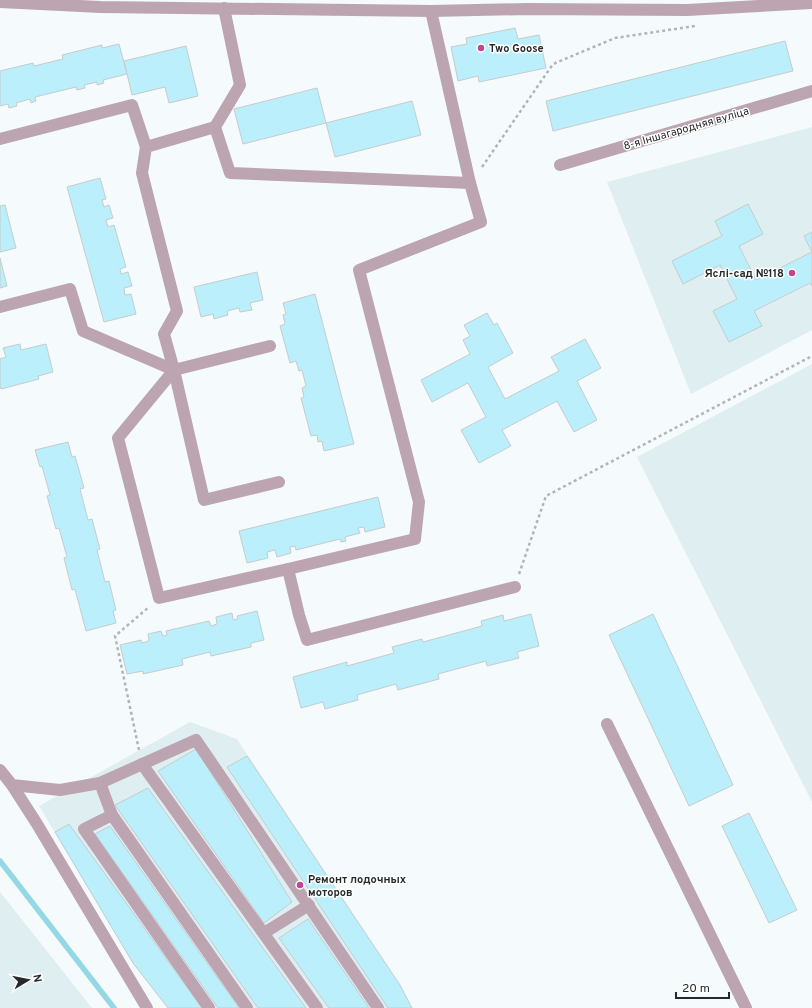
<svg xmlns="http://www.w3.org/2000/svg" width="812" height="1008" font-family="Overpass,sans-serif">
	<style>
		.built { fill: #dfeef1 }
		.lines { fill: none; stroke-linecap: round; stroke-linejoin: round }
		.stream { stroke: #94d7e5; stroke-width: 5.5 }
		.building { fill: #baeffb; stroke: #c6cccd }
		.path { stroke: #b0b5b6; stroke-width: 2.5; stroke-dasharray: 3 3; stroke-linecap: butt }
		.minor { stroke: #bca5b1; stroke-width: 12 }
		.poi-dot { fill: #c24594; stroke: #fff; stroke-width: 1.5 }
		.labels { text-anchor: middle; stroke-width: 3; stroke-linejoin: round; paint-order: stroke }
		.poi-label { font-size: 11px; font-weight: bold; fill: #262829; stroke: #fff; text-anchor: start }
		.street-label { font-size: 11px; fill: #262829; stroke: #fff }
	</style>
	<rect width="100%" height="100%" fill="#f5fbfc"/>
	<g class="built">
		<path d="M812,127v203l-121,64 -84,-212z"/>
		<path d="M812,364v438l-175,-345z"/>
		<path d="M190,722l47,17 163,246 12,23h-244l-35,-45 -94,-157z"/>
		<path d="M0,892l92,116h-92z"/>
	</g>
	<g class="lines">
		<path class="stream" d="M0,861l114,147"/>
	</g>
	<g class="building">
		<path d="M515,28l3,11 21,-4 7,33 -67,14 -1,-6 -20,5 -7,-34 16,-3 -1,-6z"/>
		<path d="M785,41l8,30 -240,60 -7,-30z"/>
		<path d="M119,44l8,30 -24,6 1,3 -7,2v-3l-13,3 1,3 -8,2 -1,-3 -41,10 1,4 -5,2 -1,-4 -14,4 1,3 -8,2 -1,-4 -8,2v-35l33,-8 1,3 29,-7 -1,-4 40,-10v3z"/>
		<path d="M186,46l12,50 -29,7 -4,-16 -33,8 -8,-34z"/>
		<path d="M317,88l9,35 -83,21 -9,-35z"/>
		<path d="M412,101l9,34 -86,22 -9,-34z"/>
		<path d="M100,178l6,21 -4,1 2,7 5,-2 4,13 -7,2 2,7 6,-2 12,42 -6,2 1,5 7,-2 4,14 -8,2 1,7 6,-1 5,20 -32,8 -37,-135z"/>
		<path d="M748,204l15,30 -24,12 17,34 56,-28v34l-2,-3 -56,28 8,15 -33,16 -16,-31 24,-12 -17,-34 -37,19 -11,-23 50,-25 -7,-15z"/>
		<path d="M5,205l11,43 -16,4v-46z"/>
		<path d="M812,232v20l-8,-16z"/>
		<path d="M0,258l7,28 -7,2z"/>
		<path d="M257,272l6,28 -13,3 2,7 -12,2 -1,-4 -12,3 1,4 -14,4 -1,-5 -12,3 -7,-30z"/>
		<path d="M315,294l39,150 -30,7 -2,-10 -4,1 -1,-7 -6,1 -10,-38 3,-1 -2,-9 4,-2 -4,-16 -3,1 -3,-10 -6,2 -10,-37 5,-2 -2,-9 3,-1 -3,-11z"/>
		<path d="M487,313l7,12 3,-2 16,30 -25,14 17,32 54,-28 -8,-14 34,-18 16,29 -24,13 20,39 -23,12 -17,-31 -55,29 9,16 -32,17 -18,-33 25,-13 -18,-34 -36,19 -11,-22 49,-26 -7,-14 7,-4 -6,-11z"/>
		<path d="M20,344l1,6 25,-6 7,28 -15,4 1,3 -38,10 -1,-3v-27l6,-2 -3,-9z"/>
		<path d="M68,442l4,15 3,-1 9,32 -4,1 8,31 4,-1 8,30 -3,1 8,32 4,-1 7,29 -3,1 3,12 -30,8 -11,-42 -3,1 -8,-32 3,-1 -8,-29 -3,1 -9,-33 3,-1 -8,-29 -2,1 -5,-17z"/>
		<path d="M378,497l7,30 -20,5 -1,-5 -6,1 2,5 -15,4 1,4 -5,1 -1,-3 -44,11 -1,-4 -5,1 1,6 -14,4 -2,-7 -8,2 1,6 -21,5 -8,-32z"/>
		<path d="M257,611l7,29 -13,3v4l-40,9 -1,-4 -28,7 1,6 -40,9v-3l-16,3 -7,-29 21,-5 1,3 7,-2 -1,-7 13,-3 2,5 4,-1 -1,-4 43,-10 2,5 6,-2 -1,-7 16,-4 1,7 5,-1 -1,-3z"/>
		<path d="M531,614l8,32 -22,6 2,6 -32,8 -1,-5 -48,13 1,5 -41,11 -2,-6 -39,11 1,5 -33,9 -2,-7 -22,6 -8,-31 54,-15v4l47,-13 -2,-6 30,-8 1,3 59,-16 -1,-5 22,-6 1,6z"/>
		<path d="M653,614l80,171 -44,21 -80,-171z"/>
		<path d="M196,749l96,153 -28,21 -106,-152z"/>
		<path d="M247,756l153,229 12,23h-24l-161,-241z"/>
		<path d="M148,788l158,220h-48l-143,-203z"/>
		<path d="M749,813l48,97 -28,13 -47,-97z"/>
		<path d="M69,824l133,184h-34l-35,-45 -78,-131z"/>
		<path d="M110,826l129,182h-21l-123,-174z"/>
		<path d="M308,919l61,89h-40l-50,-70z"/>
	</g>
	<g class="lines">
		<g class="path">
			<path d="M482,167l71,-103 62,-26 80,-12"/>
			<path d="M519,574l27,-78 266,-140"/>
			<path d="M139,750l-24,-114 34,-29"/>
		</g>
		<g class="minor">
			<path d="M0,2l100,5 331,4 96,-2 160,1 125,-7"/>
			<path d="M224,8l16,77 -25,42 15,46 240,10"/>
			<path d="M215,127l-69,20 -4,26 35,138 -13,23 10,36 96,-24"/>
			<path d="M0,139l132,-34 14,42"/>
			<path d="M560,165l252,-74"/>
			<path d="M0,307l70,-18 13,42 91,39"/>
			<path d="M174,370l-56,68 41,160 129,-29 11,46 8,25 208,-53"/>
			<path d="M174,370l30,130 75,-18"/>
			<path d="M288,569l127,-30 4,-37 -60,-232 122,-48 -11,-39 -39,-172"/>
			<path d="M607,724l139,284"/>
			<path d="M142,764l175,244"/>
			<path d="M0,770l12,15 48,5 40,-7 96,-43 182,268"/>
			<path d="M100,783l12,32 135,193"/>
			<path d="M12,785l25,39 110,184"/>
			<path d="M112,815l-28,14 125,179"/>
			<path d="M264,933l45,-28"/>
		</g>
	</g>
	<g class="poi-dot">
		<circle cx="481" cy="48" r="4"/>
		<circle cx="792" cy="273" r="4"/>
		<circle cx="300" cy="885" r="4"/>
	</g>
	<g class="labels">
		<g class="poi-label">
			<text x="489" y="52">Two Goose</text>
			<text x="784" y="277" text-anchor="end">Яслі-сад №118</text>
			<text x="308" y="883">Ремонт лодочных<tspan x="308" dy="13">моторов</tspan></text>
		</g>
		<g class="street-label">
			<text transform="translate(686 128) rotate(-16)" y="4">8-я Іншагародняя вуліца</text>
		</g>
	</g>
	<g transform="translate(28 980) rotate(80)" stroke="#ffffff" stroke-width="3" paint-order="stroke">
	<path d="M0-3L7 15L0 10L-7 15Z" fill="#262829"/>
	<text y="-6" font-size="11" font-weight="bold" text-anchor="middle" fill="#262829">N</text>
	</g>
	<path d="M676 992v6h53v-6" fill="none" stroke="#262829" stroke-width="2"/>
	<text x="682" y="992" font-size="12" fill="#262829" stroke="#ffffff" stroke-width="3" paint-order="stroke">20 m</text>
</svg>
